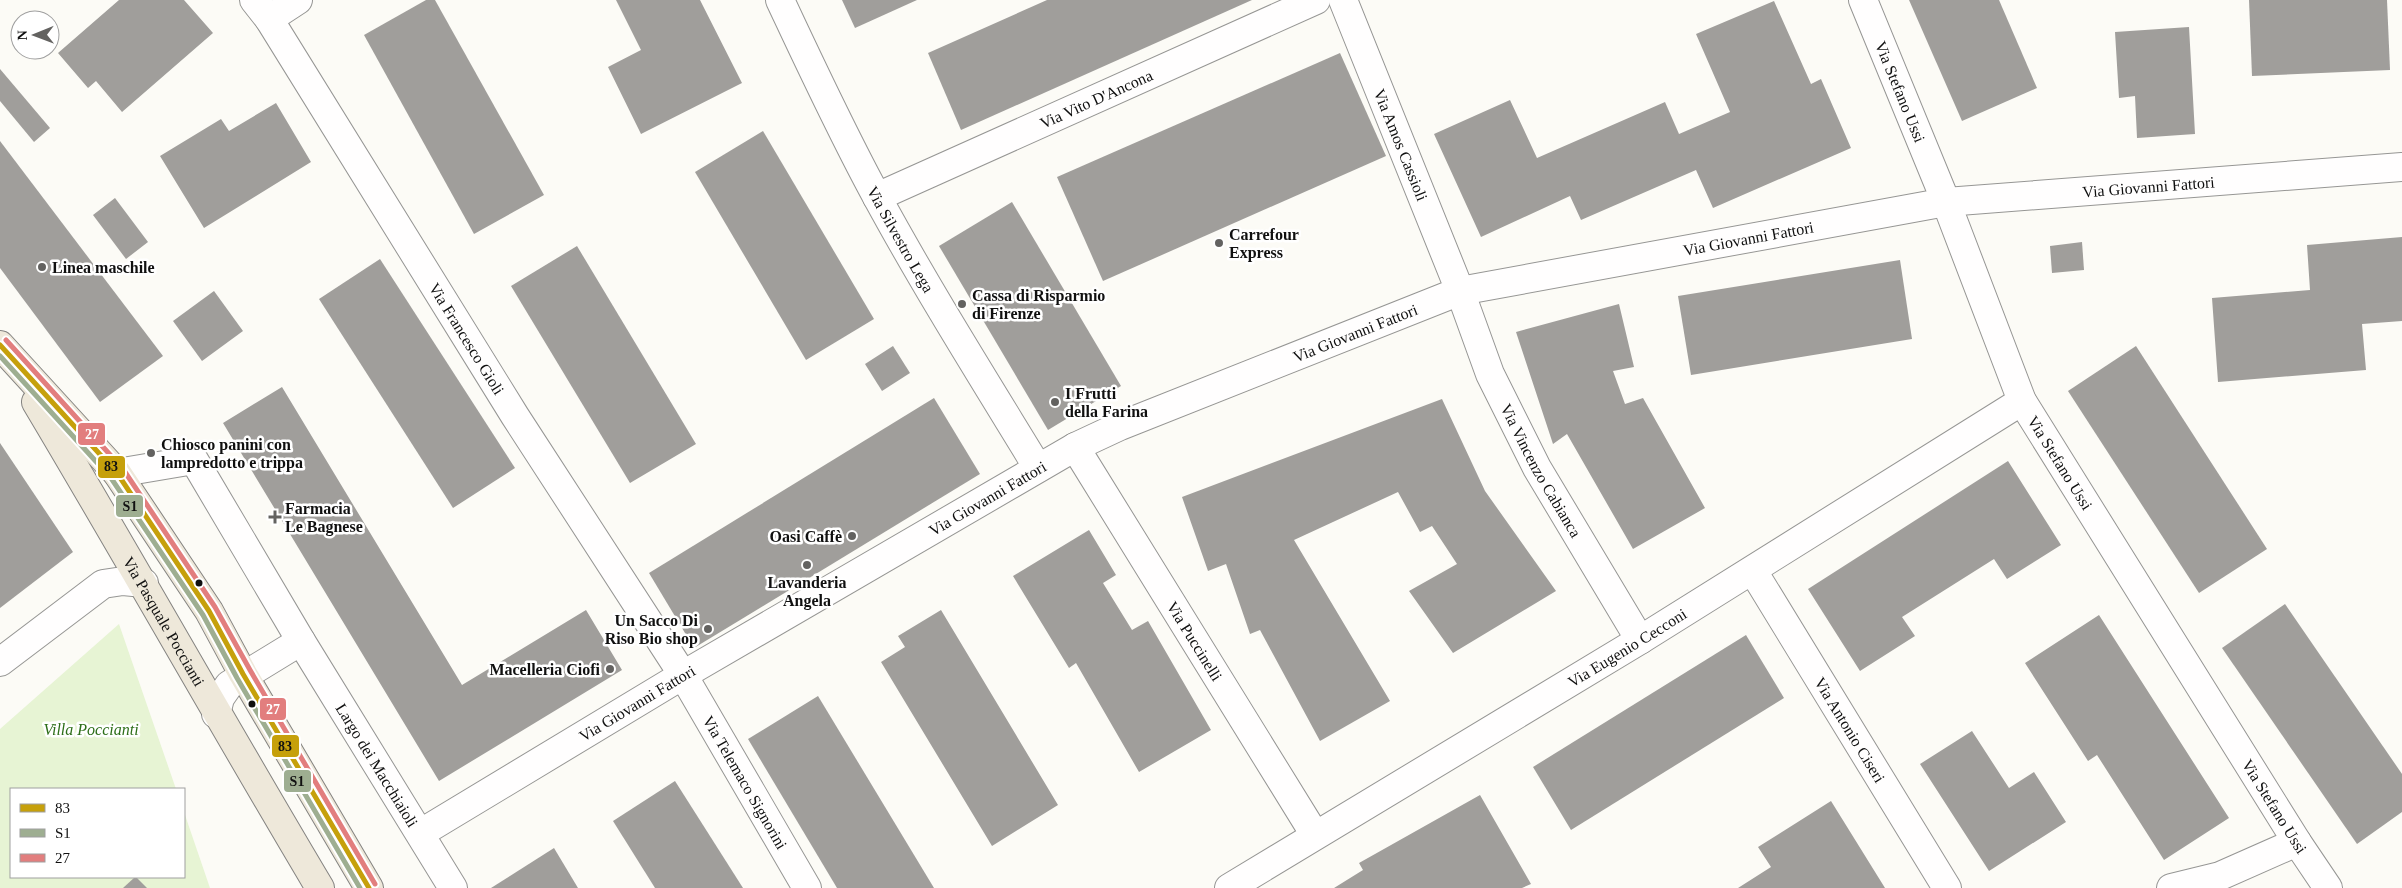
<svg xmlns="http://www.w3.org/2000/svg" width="2402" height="888" font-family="'Times New Roman',serif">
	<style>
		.green { fill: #e7f4d4 }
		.building { fill: #a09e9b }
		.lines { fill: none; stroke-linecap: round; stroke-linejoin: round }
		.minor-casing { stroke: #969694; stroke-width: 30 }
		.major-casing { stroke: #848381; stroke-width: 30 }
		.minor { stroke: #fffefe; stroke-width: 28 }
		.major { stroke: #eee8da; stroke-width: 28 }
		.bus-1-casing { stroke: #fff; stroke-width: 9 }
		.bus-2-casing { stroke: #fff; stroke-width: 9 }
		.bus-3-casing { stroke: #fff; stroke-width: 9 }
		.bus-1 { stroke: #c6a00b; stroke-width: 5 }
		.bus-2 { stroke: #9eae91; stroke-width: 5 }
		.bus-3 { stroke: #e27e7e; stroke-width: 5 }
		.poi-dot { fill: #636260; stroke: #fff; stroke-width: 2 }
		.bus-dot { fill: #101010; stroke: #fff; stroke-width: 2 }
		.labels { text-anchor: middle; stroke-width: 5; stroke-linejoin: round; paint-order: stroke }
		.street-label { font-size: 16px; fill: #101010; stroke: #fff }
		.poi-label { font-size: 16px; font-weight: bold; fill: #101010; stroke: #fff; text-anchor: start }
		.park-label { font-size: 16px; font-style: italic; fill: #2d6e19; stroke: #fff }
		.line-badge { stroke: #fff; stroke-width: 2 }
		.badge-label { font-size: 14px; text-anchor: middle; font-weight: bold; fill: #fff }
		.pale-badge-label { font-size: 14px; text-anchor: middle; font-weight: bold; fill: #111 }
	</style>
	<rect width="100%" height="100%" fill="#fcfbf6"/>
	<path class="green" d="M119,624l57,165h-165v88h173v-65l26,76h-210v-159z"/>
	<g class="building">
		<path d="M119,0h65l29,33 -91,79 -26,-31 -8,7 -30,-35z"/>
		<path d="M426,0h9l109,195 -70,39 -110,-199z"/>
		<path d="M616,0h84l42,83 -101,51 -33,-67 33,-17z"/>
		<path d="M842,0h75l-62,28z"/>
		<path d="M1047,0h205l-291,130 -33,-77z"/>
		<path d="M1909,0h90l38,88 -75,33z"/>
		<path d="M2249,0h138l3,70 -138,6z"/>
		<path d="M1774,1l37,83 10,-5 30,69 -138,60 -17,-38 -115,50 -11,-24 -89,41 -47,-103 76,-34 27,58 128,-56 14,32 51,-22 -34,-78z"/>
		<path d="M2189,27l6,107 -58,4 -2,-42 -16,2 -4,-66z"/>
		<path d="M1340,53l46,103 -283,125 -46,-104z"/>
		<path d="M0,69l50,59 -16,14 -34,-41z"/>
		<path d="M276,103l35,59 -107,66 -44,-72 61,-37 8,12z"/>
		<path d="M763,131l111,188 -68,41 -111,-188z"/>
		<path d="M0,141l163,215 -63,46 -100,-134z"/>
		<path d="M115,198l33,44 -22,17 -33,-44z"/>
		<path d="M1012,202l109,184 -73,44 -109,-184z"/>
		<path d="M2402,237v84l-40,3 4,46 -148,12 -6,-84 98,-8 -3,-45z"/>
		<path d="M2082,242l2,28 -32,3 -2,-27z"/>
		<path d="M577,246l119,198 -66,39 -119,-197z"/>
		<path d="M380,259l135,209 -62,40 -134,-209z"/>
		<path d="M1900,260l12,79 -221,36 -13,-79z"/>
		<path d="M214,291l29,40 -41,30 -29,-40z"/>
		<path d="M1619,304l15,63 -21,4 12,33 18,-6 62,110 -72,41 -66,-115 -14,10 -37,-112z"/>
		<path d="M893,346l17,27 -28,18 -17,-27z"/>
		<path d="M2136,346l131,203 -68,44 -131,-202z"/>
		<path d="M282,387l180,298 124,-75 36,60 -183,111 -216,-358z"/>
		<path d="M934,398l46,76 -286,174 -45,-75z"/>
		<path d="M1442,399l43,92 71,100 -103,62 -44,-62 48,-27 -25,-38 -12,6 -22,-40 -104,48 96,161 -70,40 -60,-111 -10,4 -24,-70 -18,7 -26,-74z"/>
		<path d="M0,443l73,109 -73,56z"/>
		<path d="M2008,461l53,84 -54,34 -13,-20 -92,58 13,19 -55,35 -52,-82z"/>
		<path d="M1089,530l27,45 -13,8 29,47 16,-9 63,109 -72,42 -63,-109 -7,5 -56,-92z"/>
		<path d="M2285,604l117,170v38l-45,32 -135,-196z"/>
		<path d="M941,610l117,195 -66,41 -111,-184 24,-15 -7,-11z"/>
		<path d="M2099,615l130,203 -65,42 -67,-105 -9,6 -63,-98z"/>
		<path d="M1746,635l38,63 -213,132 -38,-63z"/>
		<path d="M818,696l116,192h-97l-89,-149z"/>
		<path d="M1972,731l37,57 25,-16 32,50 -77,49 -69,-107z"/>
		<path d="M675,781l68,107h-88l-42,-67z"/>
		<path d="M1480,795l51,89 -9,4h-188l29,-18 -4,-7z"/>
		<path d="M1831,801l54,87h-147l33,-21 -13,-20z"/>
		<path d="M554,848l24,40h-87z"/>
		<path d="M135,877h1l11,11h-24z"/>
	</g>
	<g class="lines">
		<g class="minor-casing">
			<g id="minor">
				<path id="s1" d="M254,0l15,19 246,397 168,259 124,213"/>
				<path id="s2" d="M780,0c31,66 62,133 97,197 50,92 106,181 161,271"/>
				<path id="s3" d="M1343,0l117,291 30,83 47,94 103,172"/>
				<path id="s4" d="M1863,0l83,202 76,199 275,441 31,46"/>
				<path d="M269,19l29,-19"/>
				<path id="s5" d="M877,197l439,-197"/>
				<path id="s6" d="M1075,447l240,388"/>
				<path id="s7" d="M117,473l77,-13 107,181 152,247"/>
				<path id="s8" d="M1753,571l194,317"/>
				<path d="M0,662l103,-78 20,-3 21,2"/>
				<path d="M216,714l4,-16 9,-13 72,-44"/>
				<path id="s9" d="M421,833l262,-158 392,-228 45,-21 340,-135 486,-89 456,-35"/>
				<path id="s10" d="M1229,888l411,-248 382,-239"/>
				<path d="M2171,888l49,-12 77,-34"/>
			</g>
		</g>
		<g class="major-casing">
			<g id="major">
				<path d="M0,345l117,128 92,138 34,63 126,214"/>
				<path id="s11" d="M36,402c96,161 188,325 284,486"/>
			</g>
		</g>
		<use href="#minor" class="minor"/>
		<use href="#major" class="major"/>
		<g class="bus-1-casing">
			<path id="bus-1" d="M0,345l117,128 92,138 34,63 126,214"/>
		</g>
		<g class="bus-2-casing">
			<path id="bus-2" d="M0,356l111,122 92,137 34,63 123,210"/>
		</g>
		<g class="bus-3-casing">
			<path id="bus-3" d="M6,340l117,129 92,138 35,63 125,214"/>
		</g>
		<use href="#bus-1" class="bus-1"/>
		<use href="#bus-2" class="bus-2"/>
		<use href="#bus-3" class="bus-3"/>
	</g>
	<g class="poi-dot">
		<circle cx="1219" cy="243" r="5"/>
		<circle cx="42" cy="267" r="5"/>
		<circle cx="962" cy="304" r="5"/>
		<circle cx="1055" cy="402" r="5"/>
		<circle cx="151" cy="453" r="5"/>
		<path d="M272.5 509.5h5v5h5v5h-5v5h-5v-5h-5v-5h5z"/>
		<circle cx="852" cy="536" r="5"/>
		<circle cx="807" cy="565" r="5"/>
		<circle cx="708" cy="629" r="5"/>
		<circle cx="610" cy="669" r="5"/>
	</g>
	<g class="bus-dot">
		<circle cx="199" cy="583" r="4.5"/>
		<circle cx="252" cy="704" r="4.5"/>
	</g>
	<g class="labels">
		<g class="street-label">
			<text dy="6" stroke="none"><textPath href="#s4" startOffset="99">Via Stefano Ussi</textPath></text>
			<text dy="6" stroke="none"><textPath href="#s5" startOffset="240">Via Vito D'Ancona</textPath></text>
			<text dy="6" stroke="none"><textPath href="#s3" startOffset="156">Via Amos Cassioli</textPath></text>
			<text dy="6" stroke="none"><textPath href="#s9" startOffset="1872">Via Giovanni Fattori</textPath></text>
			<text dy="6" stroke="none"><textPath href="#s2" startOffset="268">Via Silvestro Lega</textPath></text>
			<text dy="6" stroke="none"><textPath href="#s9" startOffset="1468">Via Giovanni Fattori</textPath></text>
			<text dy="6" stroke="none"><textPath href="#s9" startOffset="1062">Via Giovanni Fattori</textPath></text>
			<text dy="6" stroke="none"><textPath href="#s1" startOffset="400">Via Francesco Gioli</textPath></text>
			<text dy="6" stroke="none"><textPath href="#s4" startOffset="504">Via Stefano Ussi</textPath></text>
			<text dy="6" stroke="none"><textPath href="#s3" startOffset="511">Via Vincenzo Cabianca</textPath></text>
			<text dy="6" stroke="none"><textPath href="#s9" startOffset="658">Via Giovanni Fattori</textPath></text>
			<text dy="6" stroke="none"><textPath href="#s11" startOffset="254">Via Pasquale Poccianti</textPath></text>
			<text dy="6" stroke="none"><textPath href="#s6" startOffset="228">Via Puccinelli</textPath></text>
			<text dy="6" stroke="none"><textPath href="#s10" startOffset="465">Via Eugenio Cecconi</textPath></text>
			<text dy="6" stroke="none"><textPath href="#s9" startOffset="252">Via Giovanni Fattori</textPath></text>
			<text dy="6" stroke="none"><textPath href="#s8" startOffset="186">Via Antonio Ciseri</textPath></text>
			<text dy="6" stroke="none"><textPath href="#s7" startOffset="434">Largo dei Macchiaioli</textPath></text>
			<text dy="6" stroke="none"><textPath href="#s1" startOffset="924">Via Telemaco Signorini</textPath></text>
			<text dy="6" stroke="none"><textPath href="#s4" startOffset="909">Via Stefano Ussi</textPath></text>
		</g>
		<g class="poi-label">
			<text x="1229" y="240">Carrefour<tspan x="1229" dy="18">Express</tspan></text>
			<text x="52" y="273">Linea maschile</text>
			<text x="972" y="301">Cassa di Risparmio<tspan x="972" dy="18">di Firenze</tspan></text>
			<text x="1065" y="399">I Frutti<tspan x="1065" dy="18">della Farina</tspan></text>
			<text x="161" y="450">Chiosco panini con<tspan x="161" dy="18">lampredotto e trippa</tspan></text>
			<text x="285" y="514">Farmacia<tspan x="285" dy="18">Le Bagnese</tspan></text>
			<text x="842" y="542" text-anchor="end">Oasi Caffè</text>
			<text x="807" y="588" text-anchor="middle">Lavanderia<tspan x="807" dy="18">Angela</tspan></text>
			<text x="698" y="626" text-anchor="end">Un Sacco Di<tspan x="698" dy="18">Riso Bio shop</tspan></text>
			<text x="600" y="675" text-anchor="end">Macelleria Ciofi</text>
		</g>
		<g class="park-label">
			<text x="91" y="735">Villa Poccianti</text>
		</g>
	</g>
	<g class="line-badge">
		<rect x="77" y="422" width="29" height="24" rx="5" fill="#e27e7e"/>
		<rect x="97" y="455" width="29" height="24" rx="5" fill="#c6a00b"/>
		<rect x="115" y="494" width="29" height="24" rx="5" fill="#9eae91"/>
		<rect x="259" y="697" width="28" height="24" rx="5" fill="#e27e7e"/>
		<rect x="271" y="734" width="29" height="24" rx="5" fill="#c6a00b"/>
		<rect x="283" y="769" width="29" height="24" rx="5" fill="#9eae91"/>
	</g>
	<g class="badge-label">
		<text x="92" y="439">27</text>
		<text x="273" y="714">27</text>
	</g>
	<g class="pale-badge-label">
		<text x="111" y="471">83</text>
		<text x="130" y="511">S1</text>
		<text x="285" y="751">83</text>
		<text x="297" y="786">S1</text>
	</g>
	<rect x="10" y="788" width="175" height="90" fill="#ffffff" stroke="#9f9f9f"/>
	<rect x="20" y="804" width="25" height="8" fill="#c6a00b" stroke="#9f9f9f"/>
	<text x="55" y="813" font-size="15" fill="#101010">83</text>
	<rect x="20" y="829" width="25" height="8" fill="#9eae91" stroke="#9f9f9f"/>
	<text x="55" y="838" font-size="15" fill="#101010">S1</text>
	<rect x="20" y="854" width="25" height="8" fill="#e27e7e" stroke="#9f9f9f"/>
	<text x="55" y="863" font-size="15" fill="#101010">27</text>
	<g transform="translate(35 35) rotate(269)"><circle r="24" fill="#ffffff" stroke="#9f9f9f"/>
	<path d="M0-4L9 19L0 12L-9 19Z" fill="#636260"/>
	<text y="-8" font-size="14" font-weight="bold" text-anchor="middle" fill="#101010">N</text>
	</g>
</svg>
